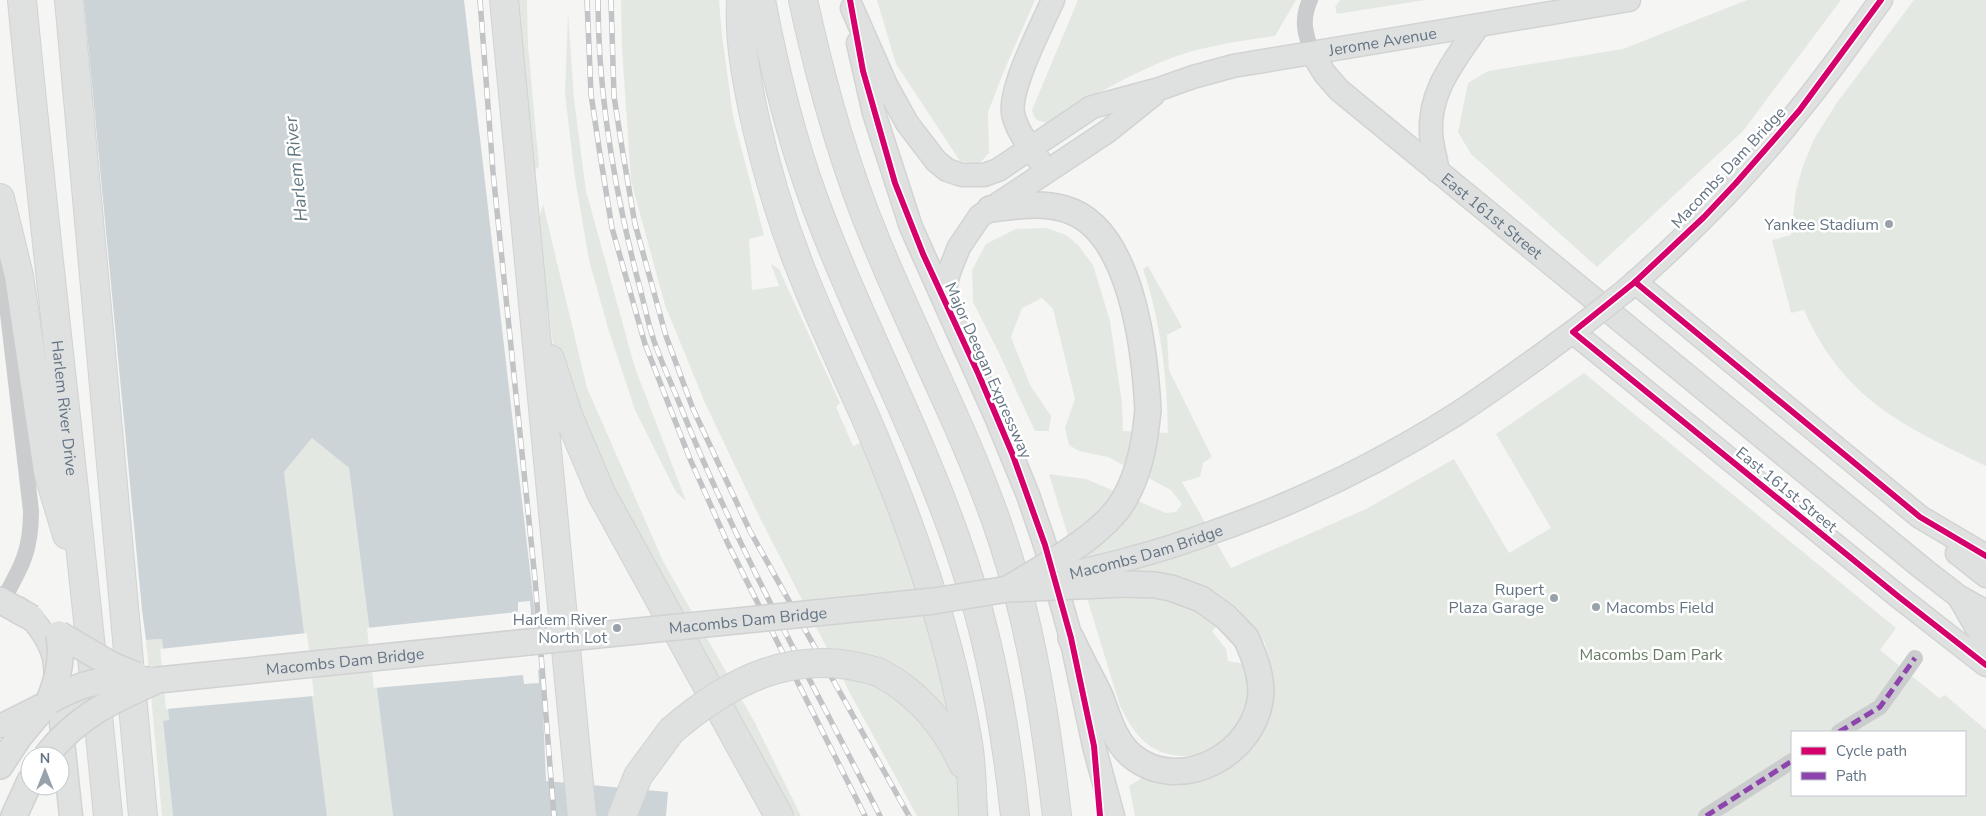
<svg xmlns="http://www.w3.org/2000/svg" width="1986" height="816" font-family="'Nunito Sans',sans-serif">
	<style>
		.green { fill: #e4e8e2; fill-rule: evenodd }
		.water { fill: #cdd4d7 }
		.pier { fill: #f5f5f4 }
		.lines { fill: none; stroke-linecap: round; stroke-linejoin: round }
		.secondary-casing { stroke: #d2d3d3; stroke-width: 25 }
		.primary-casing { stroke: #d1d1d2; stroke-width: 28 }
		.highway-casing { stroke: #d1d2d2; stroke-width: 30 }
		.street { stroke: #cacccd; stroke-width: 16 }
		.secondary { stroke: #dfe0e0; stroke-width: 22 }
		.primary { stroke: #dfe0e0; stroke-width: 25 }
		.highway { stroke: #dfe0e0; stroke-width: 28 }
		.rail-casing { stroke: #c1c3c4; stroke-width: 5.5 }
		.rail { stroke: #fff; stroke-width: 4; stroke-dasharray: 11; stroke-linecap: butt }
		.secondary-bridge-casing { stroke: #d2d3d3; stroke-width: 25; stroke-linecap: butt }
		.primary-bridge-casing { stroke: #d1d1d2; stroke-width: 28; stroke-linecap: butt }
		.highway-bridge-casing { stroke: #d1d2d2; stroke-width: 30; stroke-linecap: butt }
		.secondary-bridge { stroke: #dfe0e0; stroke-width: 22 }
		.primary-bridge { stroke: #dfe0e0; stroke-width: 25 }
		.highway-bridge { stroke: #dfe0e0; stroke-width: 28 }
		.quiet { stroke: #8e44ad; stroke-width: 5; stroke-dasharray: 10 5; stroke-linecap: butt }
		.cycleway-casing { stroke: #fff; stroke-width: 9 }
		.cycleway { stroke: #d6006c; stroke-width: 6 }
		.poi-dot { fill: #97a2ab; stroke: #fff; stroke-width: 2 }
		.labels { text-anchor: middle; stroke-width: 5; stroke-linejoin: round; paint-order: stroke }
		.street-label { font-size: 16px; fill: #657584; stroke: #fff }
		.poi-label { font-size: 16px; fill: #657584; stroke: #fff; text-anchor: end }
		.park-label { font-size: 16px; fill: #687b64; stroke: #fff }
		.water-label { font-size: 18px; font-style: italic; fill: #617780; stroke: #fff }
	</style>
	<rect width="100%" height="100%" fill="#f5f5f4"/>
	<g class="green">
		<path d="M492,0h35l1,45 11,121 -12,14z"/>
		<path d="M621,0h98l3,35 11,81 31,119 -15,4 3,51 27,-4 -8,-22 8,5 61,134 -4,4 17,39 35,-15 96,347 5,38h-72l-66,-121 -91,-177 -55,-115 -40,-98 -34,-124 -9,-132z"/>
		<path d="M877,0h158l-29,66 -18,46 1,41 -10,11 -19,-3 -64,-97z"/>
		<path d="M1078,0h218l-21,36c-32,4 -71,10 -101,21 -45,17 -85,41 -125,66 -10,-1 -15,-3 -17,-13z"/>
		<path d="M1340,0h85l-88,14 -2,-7z"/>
		<path d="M1747,0h94l-98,131 -146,136 -126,-113 -13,-22 10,-49 20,-12 135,-22z"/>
		<path d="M1914,0h72v466c-84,-41 -142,-66 -182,-156l-13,3 -19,-73 19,-5 5,-45 7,-24 11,-27 22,-35z"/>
		<path d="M568,14l6,85 12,92 49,177 51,133 -10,-9 -41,-82 -27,-82 -19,-68 -14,-82 -10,-84z"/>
		<path d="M543,204l44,184 76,173 91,160 47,95h-9l-181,-325 -57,-138 -16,-130z"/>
		<path d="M1046,228l20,7 12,10 15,20 17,56 12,82 1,28 45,2c-1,-56 -7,-111 -25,-164l5,-3 34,61 -15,8 2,35 43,87 -9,6 -3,14 -18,5 49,86 135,-59 88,-50 55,94 42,-25 -55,-94 88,-61 312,255 -16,22 59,48 6,-3 41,35v86h-851l-6,-30 16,-10 38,7 37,-9 25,-17 24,-36 5,-41 -9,-37 -28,-36 -25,24 14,18 2,12 17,3c2,17 5,36 -3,53 -6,13 -20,30 -34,35 -17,8 -48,4 -62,-9 -12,-10 -19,-23 -26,-37l-71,-232 37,5 80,34 10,-1 6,-8 -11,-14 -63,-33 -29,-6 -10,-6 -4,-17 10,-29 -22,-90 -11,-11 -20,10 -11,29 19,48 21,31 -2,15h-14l-37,-80 -25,-49 -1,-32 14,-26 30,-15zM1792,732h173v63h-173z"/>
		<path d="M312,438l37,30 44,348h-66l-43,-344z"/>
		<path d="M162,639l7,82 -6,1 10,94h-11l-16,-176z"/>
	</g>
	<path class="water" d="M84,0h380l69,596 9,91 4,94 122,11 -2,24h-273l-44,-348 -37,-30 -28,34 43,344h-154l-10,-95 6,-1 -7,-81 -16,1 -4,-30z"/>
	<g class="pier">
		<path d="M530,601l1,14h6l5,54 -4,1 1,13 -15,1 -1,-9 -149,13 -7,-60 151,-16v-10z"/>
		<path d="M307,633l7,63 -148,13 -6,-62v2z"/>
	</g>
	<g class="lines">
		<g class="secondary-casing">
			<g id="secondary">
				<path id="s1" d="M852,8l34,77 21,38 29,38 11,9 15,5h22l14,-5 94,-63 67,-18 34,-12 40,-11 396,-66"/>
				<path d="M858,43l16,70 37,114 85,190 32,78 17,50 26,93 23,108 19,70"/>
				<path id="s2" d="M1312,53l13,21 14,16 583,478 36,28 28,16"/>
				<path d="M1039,160c-10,-14 -23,-30 -26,-47 -4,-25 29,-88 40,-113"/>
				<path d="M1438,172c-2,-13 -6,-26 -7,-38 -3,-43 25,-75 47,-108"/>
				<path d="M1635,282l285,235 66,39"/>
				<path d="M1625,291c63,-55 123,-115 174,-181 29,-35 55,-73 82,-110"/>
				<path d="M943,297l6,-25 10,-25 21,-31 128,-85 45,-36"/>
				<path d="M1573,332l326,265 87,68"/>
				<path d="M1536,359l46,-34"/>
				<path d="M1957,553l29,23"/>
				<path d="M1959,597l27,47"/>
				<path d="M18,608c17,10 30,30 36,49l17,159"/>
				<path d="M0,726l46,-23"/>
			</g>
		</g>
		<g class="primary-casing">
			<g id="primary">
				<path d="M990,209c25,-3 50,-7 75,0 67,19 80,143 83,201"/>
				<path d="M0,600l19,11"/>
				<path d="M1071,638c9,20 20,39 29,58 8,21 14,45 32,60 49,40 126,-3 129,-64 0,-19 -7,-37 -15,-54"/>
				<path id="s3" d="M158,680l371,-38"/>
				<path d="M73,707l15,-24"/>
				<path d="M0,766l19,-29 30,-36"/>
				<path d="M14,816l16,-35"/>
			</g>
		</g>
		<g class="highway-casing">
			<g id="highway">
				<path id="s4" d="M22,0c26,272 60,544 86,816"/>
				<path d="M69,0l74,816"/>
				<path d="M504,0l78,816"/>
				<path d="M741,0c-2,39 5,77 13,115 12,54 28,108 49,160 19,48 41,94 62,141 45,105 84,214 103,327 4,24 4,49 5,73"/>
				<path d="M761,0c13,68 29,135 53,200 45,123 109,238 150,363 27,82 42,167 51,253"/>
				<path d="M803,0c18,82 40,162 72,239 41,101 94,198 128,302 29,89 43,182 54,275"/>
				<path d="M0,198l19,78 29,196 19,63"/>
				<path d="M550,359l18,56 33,78 178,323"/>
				<path d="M878,672c39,20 67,53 85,92"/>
				<path d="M622,816l16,-40 33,-45"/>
			</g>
		</g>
		<g class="street">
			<path d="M1310,0c-9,20 -5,33 2,53"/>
			<path d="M0,245l31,266c0,40 -9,55 -28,89"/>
			<path d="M1839,732l41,-25 35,-49"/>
			<path d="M1706,816l86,-55"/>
		</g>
		<use href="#secondary" class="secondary"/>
		<use href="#primary" class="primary"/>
		<use href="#highway" class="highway"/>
		<g class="rail-casing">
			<g id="rail">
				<path d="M480,0l13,172 42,407 19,237"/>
				<path d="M587,0l4,94 8,54 13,80 33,116 45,115 38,85 137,272"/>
				<path d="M598,0c0,94 16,187 39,277 6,21 10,43 17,64 8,23 19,46 28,69 56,140 130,272 198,406"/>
				<path d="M611,0l3,96 8,52 13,76 31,112 27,73 57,122 159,285"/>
			</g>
		</g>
		<use href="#rail" class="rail"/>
		<g class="secondary-bridge-casing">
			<g id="secondary-bridge">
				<path d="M1582,325l43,-34"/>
				<path id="s5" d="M1039,581c54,-13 108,-25 160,-44 89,-30 177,-72 256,-122 28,-18 54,-37 81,-56"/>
			</g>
		</g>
		<g class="primary-bridge-casing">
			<g id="primary-bridge">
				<path d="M1008,589c36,-23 96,-53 117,-91 15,-27 20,-57 23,-88"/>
				<path d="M19,611l13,7"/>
				<path d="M59,634l53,31 24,10"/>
				<path id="s6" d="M529,642l405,-41 74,-12 117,-5 30,1 16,3 30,11 25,18 20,21"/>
				<path d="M49,701c40,-22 56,-22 101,-21"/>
				<path d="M49,701c9,-23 14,-42 10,-67"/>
				<path d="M46,756c31,-40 67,-56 112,-76"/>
			</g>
		</g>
		<g class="highway-bridge-casing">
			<path id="highway-bridge" d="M671,731c60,-52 126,-85 207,-59"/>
		</g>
		<use href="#secondary-bridge" class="secondary-bridge"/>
		<use href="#primary-bridge" class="primary-bridge"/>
		<use href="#highway-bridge" class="highway-bridge"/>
		<g class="quiet">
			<path d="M1839,732l41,-25 35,-49"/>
			<path d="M1706,816l86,-55"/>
		</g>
		<g class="cycleway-casing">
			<g id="cycleway">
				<path d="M850,0l13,71 32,112 28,71 55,119 34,80 33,92 26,93 23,108 6,70"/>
				<path d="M1881,0l-82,111 -63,72 -32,34 -69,65 -62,50 326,265 87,68"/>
				<path d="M1635,282l285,235 66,39"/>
			</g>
		</g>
		<use href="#cycleway" class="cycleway"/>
	</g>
	<g class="poi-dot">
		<circle cx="1889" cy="224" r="5"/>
		<circle cx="1554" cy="598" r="5"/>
		<circle cx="1596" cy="607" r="5"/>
		<circle cx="617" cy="628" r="5"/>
	</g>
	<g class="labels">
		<g class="street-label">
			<text dy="6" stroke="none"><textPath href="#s1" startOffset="654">Jerome Avenue</textPath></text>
			<text transform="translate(1728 167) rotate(-47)" y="6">Macombs Dam Bridge</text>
			<text dy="6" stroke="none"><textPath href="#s2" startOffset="244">East 161st Street</textPath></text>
			<text transform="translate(989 370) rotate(66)" y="6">Major Deegan Expressway</text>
			<text dy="6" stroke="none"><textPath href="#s4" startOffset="410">Harlem River Drive</textPath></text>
			<text transform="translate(1787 489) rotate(39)" y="6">East 161st Street</text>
			<text dy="6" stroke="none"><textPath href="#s5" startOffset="111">Macombs Dam Bridge</textPath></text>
			<text dy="6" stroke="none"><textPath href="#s6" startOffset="220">Macombs Dam Bridge</textPath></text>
			<text dy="6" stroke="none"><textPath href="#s3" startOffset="188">Macombs Dam Bridge</textPath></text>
		</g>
		<g class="poi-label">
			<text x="1879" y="230">Yankee Stadium</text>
			<text x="1544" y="595">Rupert<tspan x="1544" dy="18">Plaza Garage</tspan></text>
			<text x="1606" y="613" text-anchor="start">Macombs Field</text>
			<text x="607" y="625">Harlem River<tspan x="607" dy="18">North Lot</tspan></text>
		</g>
		<g class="park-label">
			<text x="1651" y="660">Macombs Dam Park</text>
		</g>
		<g class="water-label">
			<text transform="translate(296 169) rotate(-96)" y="6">Harlem River</text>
		</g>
	</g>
	<rect x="1791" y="731" width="175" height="65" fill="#ffffff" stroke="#c1c8ce"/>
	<rect x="1801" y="747" width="25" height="8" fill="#d6006c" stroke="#c1c8ce"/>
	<text x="1836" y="756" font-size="15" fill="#657584">Cycle path</text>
	<rect x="1801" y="772" width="25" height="8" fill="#8e44ad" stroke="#c1c8ce"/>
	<text x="1836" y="781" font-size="15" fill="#657584">Path</text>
	<g transform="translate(45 771)"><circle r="24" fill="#ffffff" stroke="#c1c8ce"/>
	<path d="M0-4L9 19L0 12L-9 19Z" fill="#97a2ab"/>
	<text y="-8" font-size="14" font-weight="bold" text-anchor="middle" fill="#657584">N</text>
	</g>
</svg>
